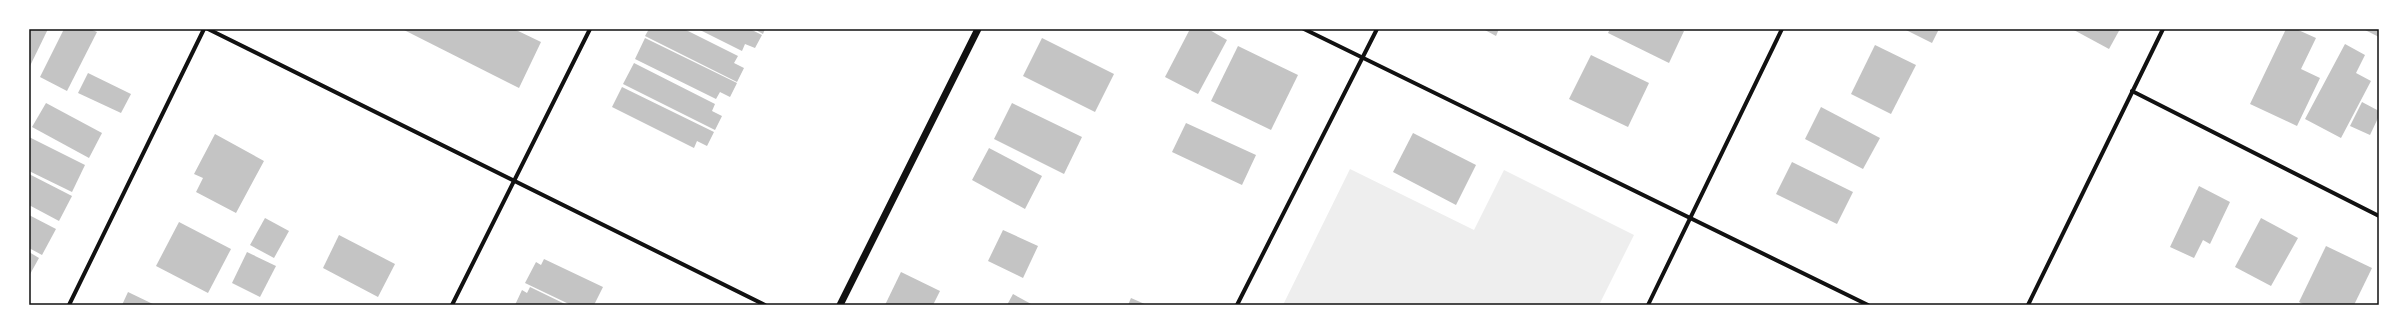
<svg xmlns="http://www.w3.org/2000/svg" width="2408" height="334" font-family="'PT Sans Narrow',sans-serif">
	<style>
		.green { fill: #eee }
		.building { fill: #c4c4c4 }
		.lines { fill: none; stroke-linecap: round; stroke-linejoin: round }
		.minor { stroke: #111; stroke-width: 4 }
		.tertiary { stroke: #111; stroke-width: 7 }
		.neatline { fill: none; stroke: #111; stroke-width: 1.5 }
	</style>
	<rect width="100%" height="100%" fill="#fff"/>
	<path class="green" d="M1350,169l124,61 30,-60 130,65 -35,70h-316z"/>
	<g class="building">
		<path d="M29,29h19l-19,39z"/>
		<path d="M64,29h26l7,3 -30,59 -27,-14z"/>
		<path d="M402,29h112l27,13 -22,46z"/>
		<path d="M649,29h35l54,27 -4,7 10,5 -7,14 -92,-46z"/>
		<path d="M698,29h52l12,6 -7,13 -10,-4 -3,7z"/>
		<path d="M754,29h11l-2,5z"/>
		<path d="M1190,29h18l19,11 -29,54 -33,-17z"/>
		<path d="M1483,29h16l-3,7z"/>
		<path d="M1610,29h69l5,2 -15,32 -61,-30z"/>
		<path d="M1904,29h35l-7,14z"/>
		<path d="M2072,29h48l-11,20z"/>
		<path d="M2286,29h10l20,9 -15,31 19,9 -23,48 -47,-22z"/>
		<path d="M2363,29h16v8z"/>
		<path d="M645,38l92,45 -7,14 -10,-5 -4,7 -81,-40z"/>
		<path d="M1042,38l72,36 -19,38 -72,-36z"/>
		<path d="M2345,44l20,11 -9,18 15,8 -30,57 -36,-19z"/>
		<path d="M1875,45l41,20 -25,49 -40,-20z"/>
		<path d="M1238,46l60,29 -27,55 -60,-29z"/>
		<path d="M1591,55l58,28 -21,44 -59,-28z"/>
		<path d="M634,63l81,41 -3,7 10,5 -7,14 -92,-46z"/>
		<path d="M88,73l43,21 -10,19 -43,-20z"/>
		<path d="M622,87l92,45 -7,14 -10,-5 -3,7 -82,-41z"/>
		<path d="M2362,102l17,9v5l-9,19 -20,-9z"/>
		<path d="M46,103l56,30 -13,25 -57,-31z"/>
		<path d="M1012,103l70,34 -18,37 -70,-35z"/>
		<path d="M1821,107l59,31 -17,31 -58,-30z"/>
		<path d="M1186,123l70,32 -14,30 -70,-33z"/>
		<path d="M1413,133l63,32 -20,40 -63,-33z"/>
		<path d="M215,134l49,27 -28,52 -40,-21 7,-14 -9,-4z"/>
		<path d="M29,137l56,28 -13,27 -43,-21z"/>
		<path d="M989,148l53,28 -17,33 -53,-29z"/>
		<path d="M1792,162l61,30 -16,32 -61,-30z"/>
		<path d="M29,174l43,22 -13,25 -30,-16z"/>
		<path d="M2199,186l31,16 -20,42 -7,-4 -9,18 -24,-11z"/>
		<path d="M29,215l27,14 -14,26 -13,-7z"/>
		<path d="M265,218l24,13 -15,27 -24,-13z"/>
		<path d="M2261,218l37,20 -27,48 -36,-19z"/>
		<path d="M179,222l52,27 -23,44 -52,-27z"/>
		<path d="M1003,230l35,16 -15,32 -35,-17z"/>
		<path d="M339,235l56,29 -17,33 -55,-29z"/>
		<path d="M2326,246l46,22 -18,37h-49l-6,-3z"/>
		<path d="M29,252l10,6 -10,18z"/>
		<path d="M247,252l29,14 -16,31 -28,-14z"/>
		<path d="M544,259l59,28 -9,18h-23l-46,-22 11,-21 5,3z"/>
		<path d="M901,272l39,19 -7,14h-48z"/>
		<path d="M530,287l37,18h-52l7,-15 5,3z"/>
		<path d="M128,292l27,13h-33z"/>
		<path d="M1013,294l20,11h-26z"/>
		<path d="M1131,298l16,7h-19z"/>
	</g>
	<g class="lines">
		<g class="minor">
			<path d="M208,29l557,276"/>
			<path d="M1304,29l564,276"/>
			<path d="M2132,91l247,125"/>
			<path d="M69,305l135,-276"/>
			<path d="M452,305l138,-276"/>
			<path d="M1237,305l140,-276"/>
			<path d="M1648,305l134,-276"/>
			<path d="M2028,305l135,-276"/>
		</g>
		<path class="tertiary" d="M840,305l138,-276"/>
	</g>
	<rect width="2408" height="334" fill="none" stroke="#ffffff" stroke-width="60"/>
	<rect x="30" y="30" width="2348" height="274" class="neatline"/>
</svg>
